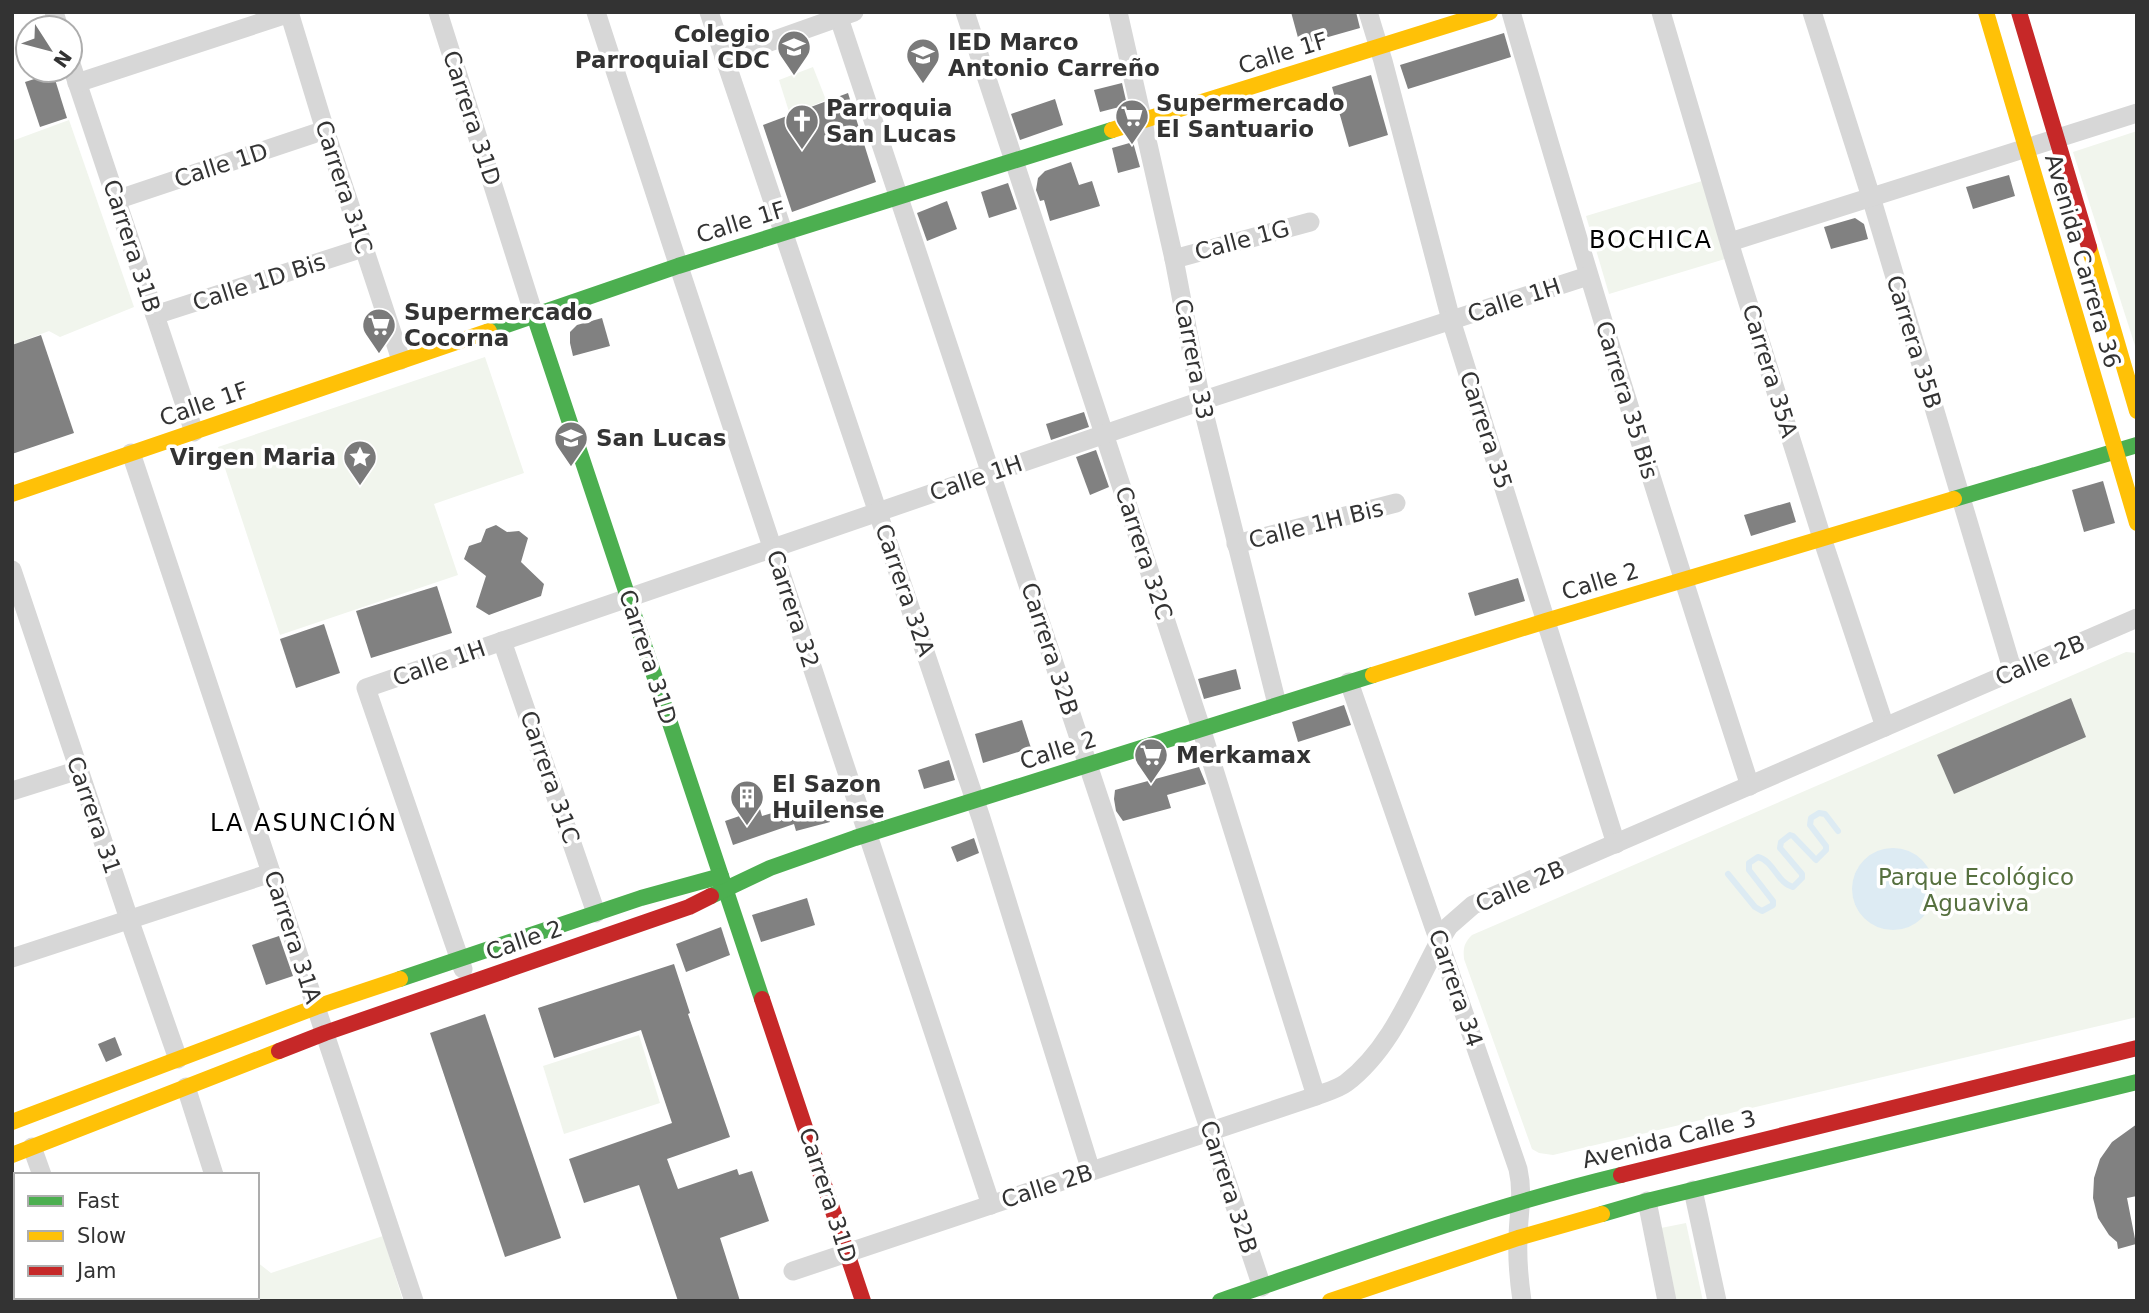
<svg xmlns="http://www.w3.org/2000/svg" width="2149" height="1313" font-family="'DejaVu Sans',sans-serif">
	<style>
		.green { fill: #f1f5ed }
		.water { fill: #ddebf3 }
		.lines { fill: none; stroke-linecap: round; stroke-linejoin: round }
		.stream { stroke: #ddebf3; stroke-width: 6 }
		.building { fill: #818181 }
		.street { stroke: #d7d7d7; stroke-width: 19 }
		.fast { stroke: #4caf50; stroke-width: 16 }
		.slow { stroke: #ffc107; stroke-width: 16 }
		.jam { stroke: #c62828; stroke-width: 16 }
		.labels { text-anchor: middle; stroke-width: 7; stroke-linejoin: round; paint-order: stroke }
		.poi-label { font-size: 23px; font-weight: bold; fill: #333; stroke: #fff; text-anchor: start }
		.street-label { font-size: 23px; fill: #333; stroke: #fff }
		.park-label { font-size: 23px; fill: #56703f; stroke: #fff }
		.neighbourhood-label { font-size: 24px; letter-spacing: 2px; fill: #000; stroke: #fff }
	</style>
	<rect width="100%" height="100%" fill="#fff"/>
	<g class="green">
		<path d="M813,67l13,33 -36,15 -11,-35z"/>
		<path d="M69,120l65,187 -74,30 -11,-6 -37,14v-204z"/>
		<path d="M2137,131v221l-64,-200z"/>
		<path d="M1702,181l23,78 -116,35 -23,-78z"/>
		<path d="M485,357l39,116 -90,31 24,71 -178,60 -62,-188z"/>
		<path d="M2126,652l11,1v364l-584,138 -14,-2 -7,-4 -68,-190c-1,-11 0,-16 8,-24z"/>
		<path d="M639,1035l21,68 -96,31 -21,-68z"/>
		<path d="M1686,1223l17,78h-27l-15,-73z"/>
		<path d="M383,1236l20,65h-302l-1,-4h157v-35l14,11z"/>
	</g>
	<circle class="water" cx="1893" cy="889" r="41"/>
	<g class="lines">
		<path class="stream" d="M1728,874l27,33 7,4 11,-6v-4l-24,-31v-7l9,-6c16,4 19,26 35,30l9,-9v-4l-22,-26 1,-6 9,-7 3,1 23,24 10,-10v-4l-16,-21 1,-7 8,-5 6,1 13,17"/>
	</g>
	<g class="building">
		<path d="M1291,12h65l4,16 -60,17z"/>
		<path d="M1504,33l7,24 -103,32 -8,-24z"/>
		<path d="M53,73l14,45 -27,9 -15,-45z"/>
		<path d="M1371,75l17,60 -39,12 -17,-60z"/>
		<path d="M1122,83l5,22 -27,7 -6,-22z"/>
		<path d="M848,93l28,89 -84,30 -29,-87z"/>
		<path d="M1055,99l8,26 -43,15 -9,-26z"/>
		<path d="M1133,142l7,25 -22,6 -6,-25z"/>
		<path d="M1071,162l8,23 13,-4 8,25 -50,15 -6,-21 -4,1 -4,-11 2,-12 7,-7z"/>
		<path d="M2009,175l6,21 -42,13 -7,-22z"/>
		<path d="M1008,183l9,26 -28,9 -8,-26z"/>
		<path d="M947,201l10,28 -30,12 -10,-28z"/>
		<path d="M1855,218l9,6 4,15 -37,10 -7,-22z"/>
		<path d="M602,318l8,28 -37,10 -3,-13v-11l7,-7z"/>
		<path d="M41,335l33,98 -62,21v-109z"/>
		<path d="M1084,412l5,15 -38,13 -5,-16z"/>
		<path d="M1096,450l13,37 -19,8 -14,-38z"/>
		<path d="M2103,481l12,42 -31,9 -12,-42z"/>
		<path d="M1790,502l6,20 -45,14 -7,-21z"/>
		<path d="M496,525l11,7 12,-1 9,7 -7,24 23,22 -3,12 -52,19 -13,-8 10,-31 -22,-17 5,-13 12,-4 5,-13z"/>
		<path d="M1518,578l7,23 -50,15 -7,-23z"/>
		<path d="M437,586l15,47 -81,25 -15,-47z"/>
		<path d="M324,624l16,49 -44,15 -16,-49z"/>
		<path d="M1236,669l5,20 -37,10 -6,-20z"/>
		<path d="M2071,698l15,39 -132,57 -17,-39z"/>
		<path d="M1344,705l7,20 -53,17 -6,-20z"/>
		<path d="M1022,720l9,28 -48,15 -8,-29z"/>
		<path d="M949,760l6,20 -31,9 -6,-19z"/>
		<path d="M1199,767l7,17 -39,11 4,13 -48,13 -7,-10 -2,-12 1,-9z"/>
		<path d="M823,798l7,24 -34,9 -2,-7 -61,21 -8,-24 35,-12 2,7z"/>
		<path d="M974,838l5,15 -22,9 -6,-15z"/>
		<path d="M807,898l8,27 -54,17 -9,-27z"/>
		<path d="M721,927l9,28 -44,17 -10,-28z"/>
		<path d="M279,936l14,40 -27,9 -14,-40z"/>
		<path d="M674,964l16,49 -2,1 42,123 -63,22 11,30 59,-20 2,6 13,-4 17,50 -49,17 20,63h-62l-39,-116 -55,18 -15,-44 103,-36 -31,-93 -87,28 -16,-50z"/>
		<path d="M485,1014l76,224 -56,19 -75,-224z"/>
		<path d="M115,1037l7,18 -16,7 -8,-18z"/>
		<path d="M2137,1124v72l-10,2 9,46 -18,5 -1,-7 -8,-7 -11,-17 -5,-20 1,-20 6,-19 12,-17z"/>
	</g>
	<g class="lines">
		<g class="street">
			<path d="M54,12l5,16"/>
			<path d="M289,12l36,118 76,230"/>
			<path d="M438,12l96,303"/>
			<path d="M596,12l87,267 308,926"/>
			<path d="M709,12l272,806 110,353"/>
			<path d="M837,12l425,1275"/>
			<path d="M965,12l236,716 115,368"/>
			<path d="M1118,12l56,247 27,142 76,303"/>
			<path d="M1368,12l15,49 68,259 165,524"/>
			<path d="M1511,12c75,259 155,517 239,774"/>
			<path d="M1661,12l72,243 89,283 63,189"/>
			<path d="M1812,12l59,185 142,475"/>
			<path d="M724,58l130,-46"/>
			<path d="M70,61l124,371"/>
			<path d="M77,83l213,-70"/>
			<path d="M116,200l209,-70"/>
			<path d="M1730,242l407,-129"/>
			<path d="M1174,259l136,-37"/>
			<path d="M155,315l208,-67"/>
			<path d="M131,453l283,848"/>
			<path d="M1236,544l160,-41"/>
			<path d="M12,570l117,349 49,140"/>
			<path d="M502,641l94,272"/>
			<path d="M1349,682l169,487c6,27 0,45 0,71 -1,21 1,40 4,61"/>
			<path d="M12,791l67,-21"/>
			<path d="M12,958l259,-85"/>
			<path d="M463,969l-97,-281 835,-287 387,-125"/>
			<path d="M186,1087l28,88"/>
			<path d="M32,1147l10,28"/>
			<path d="M1693,1190l24,111"/>
			<path d="M1647,1201l20,100"/>
			<path d="M793,1271l523,-175c10,-4 22,-7 30,-13 45,-34 67,-93 93,-141l10,-16 24,-21 664,-287"/>
			<path d="M81,1297l1,4"/>
		</g>
		<g class="fast">
			<path d="M534,315l228,684"/>
			<path d="M489,331l189,-65 434,-136"/>
			<path d="M1954,499l183,-54"/>
			<path d="M711,896l59,-28 85,-30 518,-163"/>
			<path d="M400,979l241,-81 80,-22"/>
			<path d="M1602,1214l45,-13 490,-119"/>
			<path d="M1220,1301c133,-45 265,-93 401,-126"/>
		</g>
		<g class="slow">
			<path d="M1986,12l151,511"/>
			<path d="M1112,130l378,-118"/>
			<path d="M2089,247l48,164"/>
			<path d="M12,494l477,-163"/>
			<path d="M1373,675l173,-54 408,-122"/>
			<path d="M12,1122l304,-115 84,-28"/>
			<path d="M12,1155l267,-104"/>
			<path d="M1330,1301l188,-63 84,-24"/>
		</g>
		<g class="jam">
			<path d="M2019,12l70,235"/>
			<path d="M762,999l101,302"/>
			<path d="M279,1051l46,-18 364,-126 22,-11"/>
			<path d="M1621,1175l516,-127"/>
		</g>
	</g>
	<defs>
		<g id="school-pin" transform="scale(1.75)"><path d="M0 17L-7.5 6A9.5 9.5 0 1 1 7.5 6Z" fill="#7a7a7a" stroke="#fff"/><path d="M0-5L7-2L0 1L-7-2ZM-4 1L0 2.5L4 1V4Q0 6-4 4Z" fill="#fff"/></g>
		<g id="supermarket-pin" transform="scale(1.75)"><path d="M0 17L-7.5 6A9.5 9.5 0 1 1 7.5 6Z" fill="#7a7a7a" stroke="#fff"/><path d="M-6-5.5h2.5l.6 2H6L4.5 2H-2.5L-4.4-4H-6ZM-1.5 3.2a1.3 1.3 0 1 0 .1 0ZM3 3.2a1.3 1.3 0 1 0 .1 0Z" fill="#fff"/></g>
		<g id="church-pin" transform="scale(1.75)"><path d="M0 17L-7.5 6A9.5 9.5 0 1 1 7.5 6Z" fill="#7a7a7a" stroke="#fff"/><path d="M-1.2-6h2.4v3.5h3.3v2.4h-3.3V6h-2.4V-.1h-3.3v-2.4h3.3Z" fill="#fff"/></g>
		<g id="sight-pin" transform="scale(1.75)"><path d="M0 17L-7.5 6A9.5 9.5 0 1 1 7.5 6Z" fill="#7a7a7a" stroke="#fff"/><path d="M0-6L1.8-2.2L6-1.7L2.9 1.2L3.7 5.4L0 3.3L-3.7 5.4L-2.9 1.2L-6-1.7L-1.8-2.2Z" fill="#fff"/></g>
		<g id="building-pin" transform="scale(1.75)"><path d="M0 17L-7.5 6A9.5 9.5 0 1 1 7.5 6Z" fill="#7a7a7a" stroke="#fff"/><path d="M-4-6H4V6H1V3H-1V6H-4ZM-2.5-4.3h1.7v1.8h-1.7ZM.8-4.3h1.7v1.8H.8ZM-2.5-1h1.7V.8h-1.7ZM.8-1h1.7V.8H.8Z" fill="#fff"/></g>
	</defs>
	<g fill-rule="evenodd">
		<use href="#school-pin" x="794" y="47"/>
		<use href="#school-pin" x="923" y="55"/>
		<use href="#supermarket-pin" x="1132" y="116"/>
		<use href="#church-pin" x="802" y="121"/>
		<use href="#supermarket-pin" x="379" y="325"/>
		<use href="#school-pin" x="571" y="438"/>
		<use href="#sight-pin" x="360" y="457"/>
		<use href="#supermarket-pin" x="1151" y="755"/>
		<use href="#building-pin" x="747" y="797"/>
	</g>
	<g class="labels">
		<g class="poi-label">
			<text x="770" y="42" text-anchor="end">Colegio<tspan x="770" dy="26">Parroquial CDC</tspan></text>
			<text x="948" y="50">IED Marco<tspan x="948" dy="26">Antonio Carreño</tspan></text>
			<text x="1156" y="111">Supermercado<tspan x="1156" dy="26">El Santuario</tspan></text>
			<text x="826" y="116">Parroquia<tspan x="826" dy="26">San Lucas</tspan></text>
			<text x="404" y="320">Supermercado<tspan x="404" dy="26">Cocorna</tspan></text>
			<text x="596" y="446">San Lucas</text>
			<text x="336" y="465" text-anchor="end">Virgen Maria</text>
			<text x="1176" y="763">Merkamax</text>
			<text x="772" y="792">El Sazon<tspan x="772" dy="26">Huilense</tspan></text>
		</g>
		<g class="street-label">
			<text transform="translate(1283 53) rotate(-17)" y="8">Calle 1F</text>
			<text transform="translate(472 118) rotate(72)" y="8">Carrera 31D</text>
			<text transform="translate(221 165) rotate(-18)" y="8">Calle 1D</text>
			<text transform="translate(344 187) rotate(72)" y="8">Carrera 31C</text>
			<text transform="translate(741 222) rotate(-17)" y="8">Calle 1F</text>
			<text transform="translate(1242 240) rotate(-15)" y="8">Calle 1G</text>
			<text transform="translate(132 246) rotate(72)" y="8">Carrera 31B</text>
			<text transform="translate(2083 261) rotate(74)" y="8">Avenida Carrera 36</text>
			<text transform="translate(259 282) rotate(-18)" y="8">Calle 1D Bis</text>
			<text transform="translate(1514 300) rotate(-18)" y="8">Calle 1H</text>
			<text transform="translate(1914 342) rotate(73)" y="8">Carrera 35B</text>
			<text transform="translate(1194 359) rotate(79)" y="8">Carrera 33</text>
			<text transform="translate(1770 371) rotate(73)" y="8">Carrera 35A</text>
			<text transform="translate(1627 400) rotate(73)" y="8">Carrera 35 Bis</text>
			<text transform="translate(204 404) rotate(-19)" y="8">Calle 1F</text>
			<text transform="translate(1486 430) rotate(72)" y="8">Carrera 35</text>
			<text transform="translate(976 478) rotate(-19)" y="8">Calle 1H</text>
			<text transform="translate(1316 524) rotate(-14)" y="8">Calle 1H Bis</text>
			<text transform="translate(1144 553) rotate(72)" y="8">Carrera 32C</text>
			<text transform="translate(1600 581) rotate(-17)" y="8">Calle 2</text>
			<text transform="translate(905 590) rotate(71)" y="8">Carrera 32A</text>
			<text transform="translate(793 609) rotate(72)" y="8">Carrera 32</text>
			<text transform="translate(1050 649) rotate(72)" y="8">Carrera 32B</text>
			<text transform="translate(648 657) rotate(72)" y="8">Carrera 31D</text>
			<text transform="translate(2040 660) rotate(-23)" y="8">Calle 2B</text>
			<text transform="translate(439 663) rotate(-19)" y="8">Calle 1H</text>
			<text transform="translate(1058 750) rotate(-18)" y="8">Calle 2</text>
			<text transform="translate(550 777) rotate(71)" y="8">Carrera 31C</text>
			<text transform="translate(94 815) rotate(71)" y="8">Carrera 31</text>
			<text transform="translate(1520 886) rotate(-24)" y="8">Calle 2B</text>
			<text transform="translate(293 937) rotate(72)" y="8">Carrera 31A</text>
			<text transform="translate(524 940) rotate(-19)" y="8">Calle 2</text>
			<text transform="translate(1456 988) rotate(71)" y="8">Carrera 34</text>
			<text transform="translate(1669 1139) rotate(-14)" y="8">Avenida Calle 3</text>
			<text transform="translate(1047 1186) rotate(-18)" y="8">Calle 2B</text>
			<text transform="translate(1229 1187) rotate(72)" y="8">Carrera 32B</text>
			<text transform="translate(828 1195) rotate(72)" y="8">Carrera 31D</text>
		</g>
		<g class="park-label">
			<text x="1976" y="885">Parque Ecológico<tspan x="1976" dy="26">Aguaviva</tspan></text>
		</g>
		<g class="neighbourhood-label">
			<text x="1651" y="248">BOCHICA</text>
			<text x="304" y="831">LA ASUNCIÓN</text>
		</g>
	</g>
	<rect width="2149" height="1313" fill="none" stroke="#333333" stroke-width="28"/>
	<rect x="14" y="1173" width="245" height="126" fill="#ffffff" stroke="#adadad" stroke-width="2"/>
	<rect x="28" y="1196" width="35" height="10" fill="#4caf50" stroke="#adadad" stroke-width="2"/>
	<text x="77" y="1208" font-size="21" fill="#333333">Fast</text>
	<rect x="28" y="1231" width="35" height="10" fill="#ffc107" stroke="#adadad" stroke-width="2"/>
	<text x="77" y="1243" font-size="21" fill="#333333">Slow</text>
	<rect x="28" y="1266" width="35" height="10" fill="#c62828" stroke="#adadad" stroke-width="2"/>
	<text x="77" y="1278" font-size="21" fill="#333333">Jam</text>
	<g transform="translate(49 49) rotate(126)"><circle r="33" fill="#ffffff" stroke="#adadad" stroke-width="2"/>
	<path d="M0-5L12 26L0 18L-12 26Z" fill="#7a7a7a"/>
	<text y="-10" font-size="19" font-weight="bold" text-anchor="middle" fill="#333333">N</text>
	</g>
</svg>
